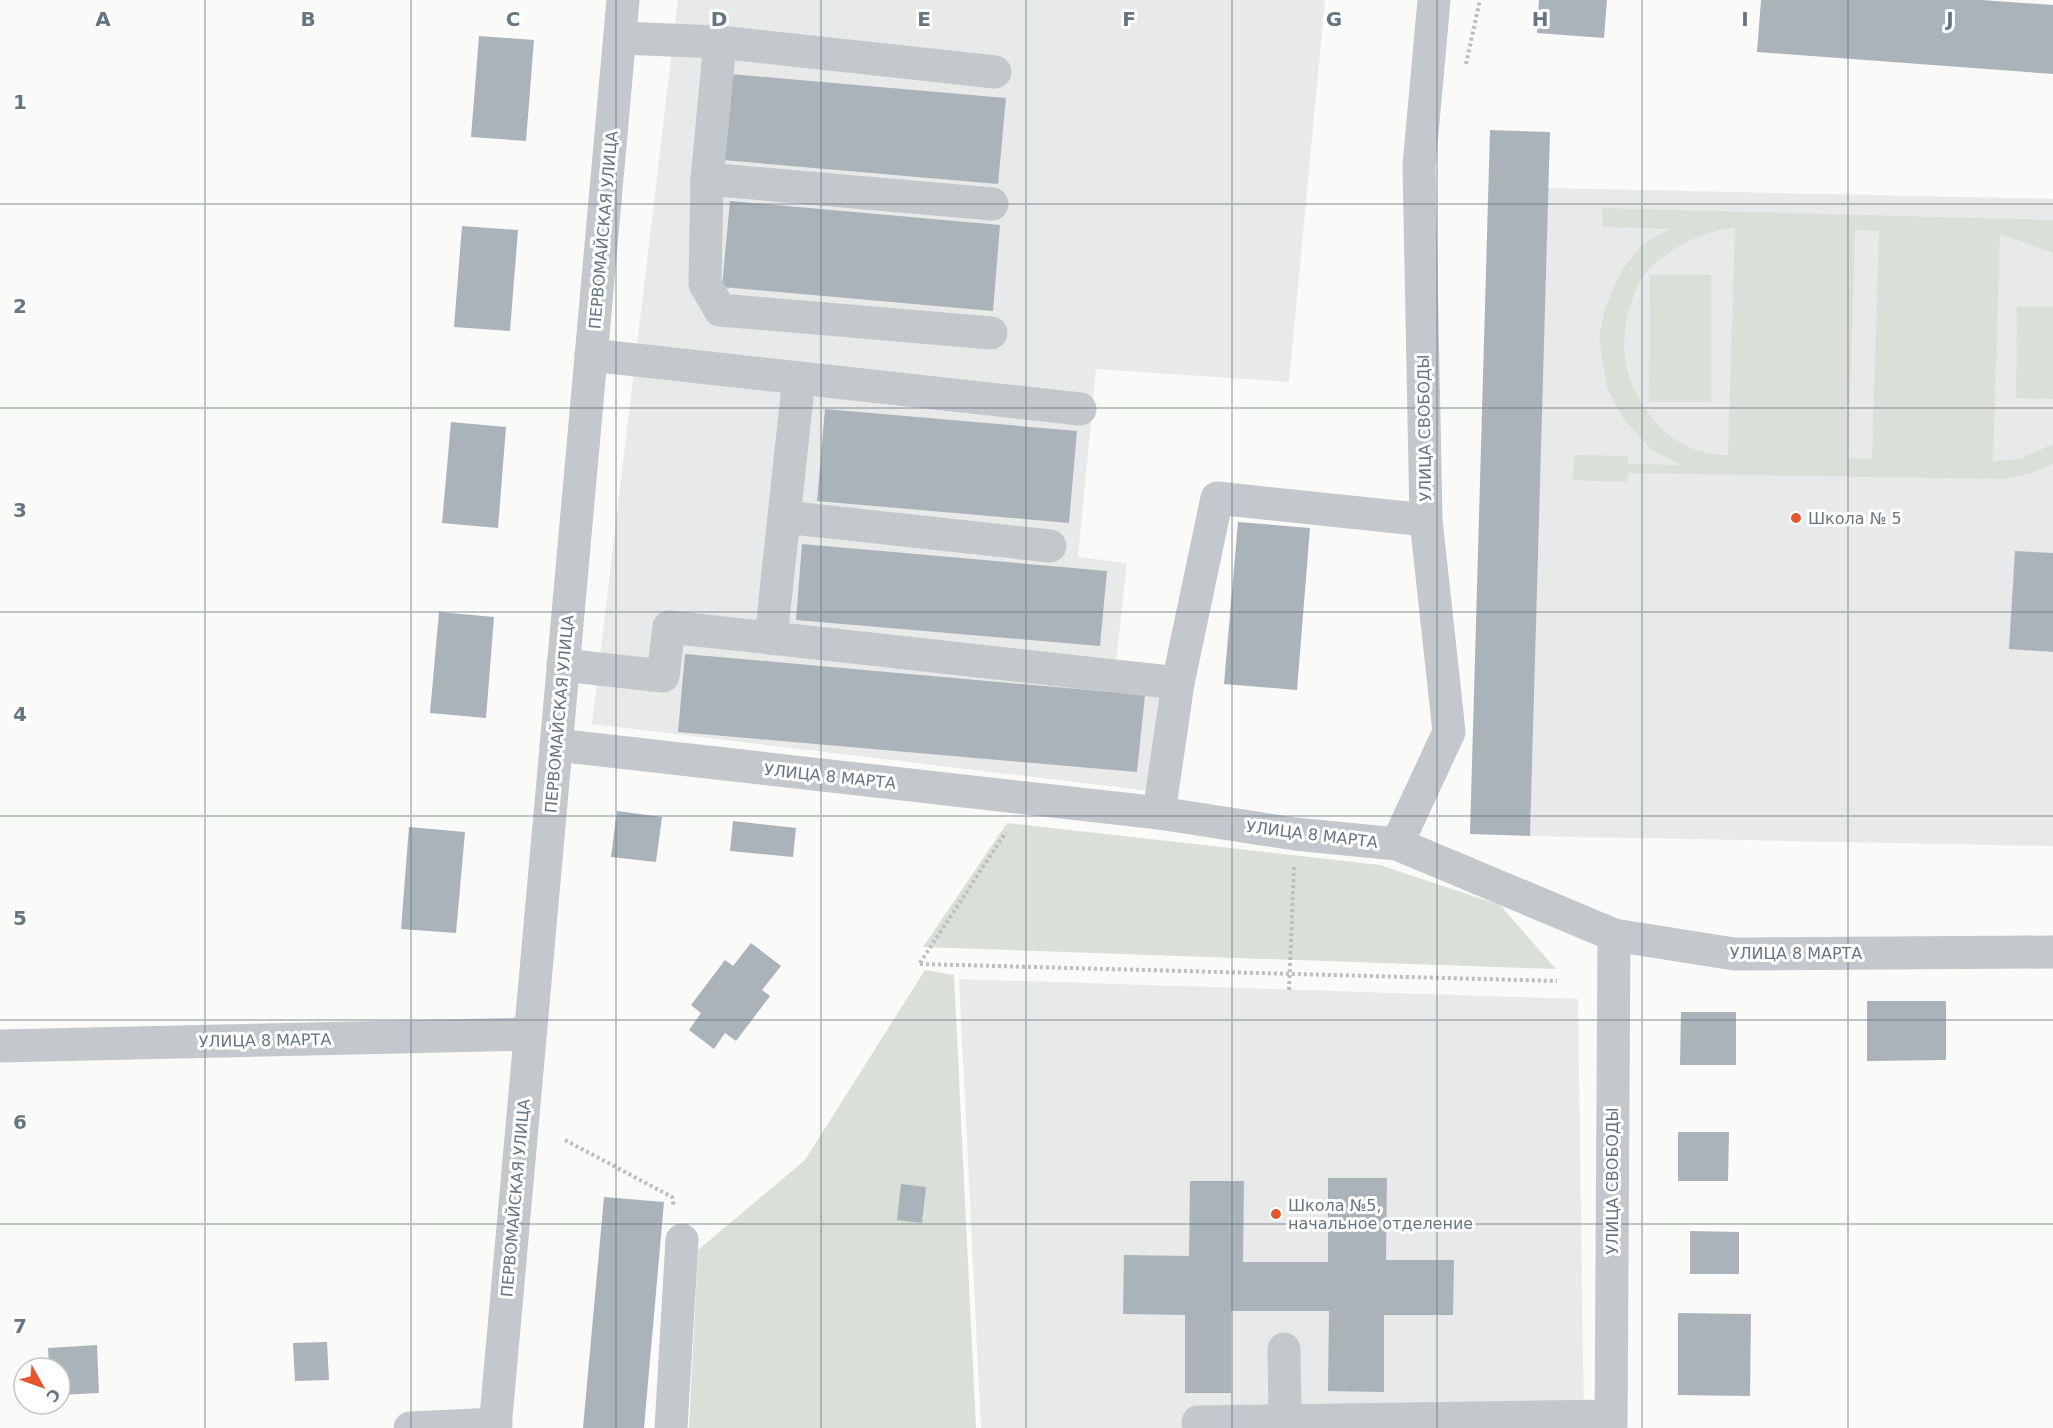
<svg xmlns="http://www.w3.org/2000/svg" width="2053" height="1428" font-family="'DejaVu Sans',sans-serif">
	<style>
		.built { fill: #e8e9e9 }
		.green { fill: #dadfd7; fill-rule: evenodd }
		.building { fill: #aab3b9 }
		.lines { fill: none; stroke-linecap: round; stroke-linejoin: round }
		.path { stroke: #bbbfc2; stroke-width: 4; stroke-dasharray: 3 3; stroke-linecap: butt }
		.minor { stroke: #c3c8cc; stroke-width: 33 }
		.grid { fill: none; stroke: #657683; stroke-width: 1.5; stroke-opacity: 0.55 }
		.poi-dot { fill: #e4572e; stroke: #fff; stroke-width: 2 }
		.labels { text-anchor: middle; stroke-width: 6; stroke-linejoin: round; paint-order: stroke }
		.street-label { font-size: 16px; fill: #657683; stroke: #fff }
		.poi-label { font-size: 16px; fill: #657683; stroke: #fff; text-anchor: start }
		.grid-label { font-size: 20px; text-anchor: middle; font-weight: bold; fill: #657683; stroke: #fff; stroke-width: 6; stroke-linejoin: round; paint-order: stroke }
	</style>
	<rect width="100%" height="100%" fill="#fafaf8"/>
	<g class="built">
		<path d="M678,0h647l-36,382 -193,-13 -18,188 49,6 -11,99 49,6 -15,123 -558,-67z"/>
		<path d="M1548,188l505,11v647l-523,-10z"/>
		<path d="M959,979l619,20 6,429h-603z"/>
	</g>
	<g class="green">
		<path d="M1602,208l451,12v33l-53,-19 -7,227 27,-2 33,-15v20l-22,9 -28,6 -375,-6 -1,9 -54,-2 1,-25 54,1v8l53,1 -29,-15 -28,-30 -17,-32 -8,-51 6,-28 9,-23 12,-22 17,-20 27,-15 -67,-2zM1735,227l-7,228c-26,1 -50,-10 -69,-29 -32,-34 -44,-77 -28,-122 3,-10 8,-25 16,-33 23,-24 55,-39 88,-44zM1855,230l24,1 -7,228 -24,-1z"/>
		<path d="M1650,275h61v127h-62z"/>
		<path d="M2017,307h36v92l-37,-1z"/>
		<path d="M1007,823l373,42 120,40 56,64 -633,-22z"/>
		<path d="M925,970l29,5 22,453h-287l9,-178 107,-90z"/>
	</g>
	<g class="building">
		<path d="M1539,0h68l-3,38 -67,-5z"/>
		<path d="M1761,0h220l72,5v69l-296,-22z"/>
		<path d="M479,36l55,4 -8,101 -55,-4z"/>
		<path d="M730,74l276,24 -8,86 -275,-24z"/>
		<path d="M1490,130l60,2 -20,704 -60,-2z"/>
		<path d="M730,201l270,24 -7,86 -271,-24z"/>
		<path d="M462,226l56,4 -8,101 -56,-4z"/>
		<path d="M825,409l252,22 -8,92 -252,-22z"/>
		<path d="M451,422l55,5 -8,101 -56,-5z"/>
		<path d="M1238,522l72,6 -13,162 -73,-6z"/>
		<path d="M802,544l305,27 -7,75 -304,-26z"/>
		<path d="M2015,551l38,2v99l-44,-3z"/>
		<path d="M439,612l55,5 -8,101 -56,-5z"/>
		<path d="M685,654l460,41 -8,77 -459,-40z"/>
		<path d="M617,811l45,6 -6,45 -45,-5z"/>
		<path d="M733,821l63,7 -3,29 -63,-6z"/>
		<path d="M409,827l56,5 -9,101 -55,-4z"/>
		<path d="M751,943l30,23 -19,24 8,6 -34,45 -11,-8 -11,16 -25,-19 12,-17 -10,-8 34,-45 8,6z"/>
		<path d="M1867,1001h79v59l-79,1z"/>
		<path d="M1681,1012h55v53h-56z"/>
		<path d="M1678,1132h51l-1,49h-50z"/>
		<path d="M1328,1178h59l-1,82h68l-1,55h-69v77l-56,-1 1,-80h-98v82h-46v-78l-62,-1 1,-59 65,1 1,-75h54l-1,81h85z"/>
		<path d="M901,1184l25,3 -4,36 -25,-3z"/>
		<path d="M604,1197l60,5 -20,226h-61z"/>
		<path d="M1690,1231l49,1v42h-49z"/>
		<path d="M1678,1313l73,1 -1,82 -72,-1z"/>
		<path d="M327,1342l2,38 -34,1 -2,-38z"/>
		<path d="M97,1345l2,48 -39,2v-27h-11l-1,-20z"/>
	</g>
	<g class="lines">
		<g class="path">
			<path d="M1466,64l14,-64"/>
			<path d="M920,963l86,-131"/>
			<path d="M920,964l637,17"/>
			<path d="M1289,990l5,-123"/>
			<path d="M565,1140l107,57 2,10"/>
		</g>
		<g class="minor">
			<path d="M620,38l100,4 275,30"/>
			<path d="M720,42l-13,137 -2,105 15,26 271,23"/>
			<path d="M707,179l285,25"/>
			<path d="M591,355l489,54"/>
			<path d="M784,517l15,-139"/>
			<path d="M1050,546l-266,-29 -13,121 407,45"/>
			<path d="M563,665l100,11 6,-49 102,11"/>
			<path d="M556,745l603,68 136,21 102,10 217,91 120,19 319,-2"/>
			<path d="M1159,813l19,-130 39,-185 209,22"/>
			<path d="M1397,844l52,-112 -23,-212 -7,-354 15,-166"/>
			<path d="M0,1046l529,-12"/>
			<path d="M1284,1349l1,71"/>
			<path d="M1198,1422l413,-6"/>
			<path d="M410,1428l86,-4"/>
			<path d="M495,1428l128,-1428"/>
			<path d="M671,1428l11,-188"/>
			<path d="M1611,1428l3,-493"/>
		</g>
	</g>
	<path class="grid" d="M205,0v1428M411,0v1428M616,0v1428M821,0v1428M1026,0v1428M1232,0v1428M1437,0v1428M1642,0v1428M1848,0v1428M0,204h2053M0,408h2053M0,612h2053M0,816h2053M0,1020h2053M0,1224h2053"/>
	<g class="poi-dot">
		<circle cx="1796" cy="518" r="6"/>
		<circle cx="1276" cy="1214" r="6"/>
	</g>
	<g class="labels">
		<g class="street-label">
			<text transform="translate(603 230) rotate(-85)" y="6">ПЕРВОМАЙСКАЯ УЛИЦА</text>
			<text transform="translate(1424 428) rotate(-91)" y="6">УЛИЦА СВОБОДЫ</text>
			<text transform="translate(559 714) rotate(-85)" y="6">ПЕРВОМАЙСКАЯ УЛИЦА</text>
			<text transform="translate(830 776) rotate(6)" y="6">УЛИЦА 8 МАРТА</text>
			<text transform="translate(1312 834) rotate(7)" y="6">УЛИЦА 8 МАРТА</text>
			<text x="1796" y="959">УЛИЦА 8 МАРТА</text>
			<text transform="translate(265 1040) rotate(-1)" y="6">УЛИЦА 8 МАРТА</text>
			<text transform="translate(1612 1181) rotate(-90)" y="6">УЛИЦА СВОБОДЫ</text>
			<text transform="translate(515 1198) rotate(-85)" y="6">ПЕРВОМАЙСКАЯ УЛИЦА</text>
		</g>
		<g class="poi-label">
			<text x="1808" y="524">Школа № 5</text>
			<text x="1288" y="1211">Школа №5,<tspan x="1288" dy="18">начальное отделение</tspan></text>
		</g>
	</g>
	<g class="grid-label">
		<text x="103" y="26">A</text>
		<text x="308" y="26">B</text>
		<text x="513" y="26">C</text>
		<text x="719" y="26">D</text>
		<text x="924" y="26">E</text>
		<text x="1129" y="26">F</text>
		<text x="1334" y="26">G</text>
		<text x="1540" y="26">H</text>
		<text x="1745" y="26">I</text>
		<text x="1950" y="26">J</text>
		<text x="20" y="109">1</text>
		<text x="20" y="313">2</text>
		<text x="20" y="517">3</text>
		<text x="20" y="721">4</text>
		<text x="20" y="925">5</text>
		<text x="20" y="1129">6</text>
		<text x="20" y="1333">7</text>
	</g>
	<g transform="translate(42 1386) rotate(130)"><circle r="28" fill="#ffffff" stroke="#c1c8cd" stroke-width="1.5"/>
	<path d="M0-4.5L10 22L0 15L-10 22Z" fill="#e4572e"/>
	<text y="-9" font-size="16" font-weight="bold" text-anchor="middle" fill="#657683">С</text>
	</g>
</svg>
